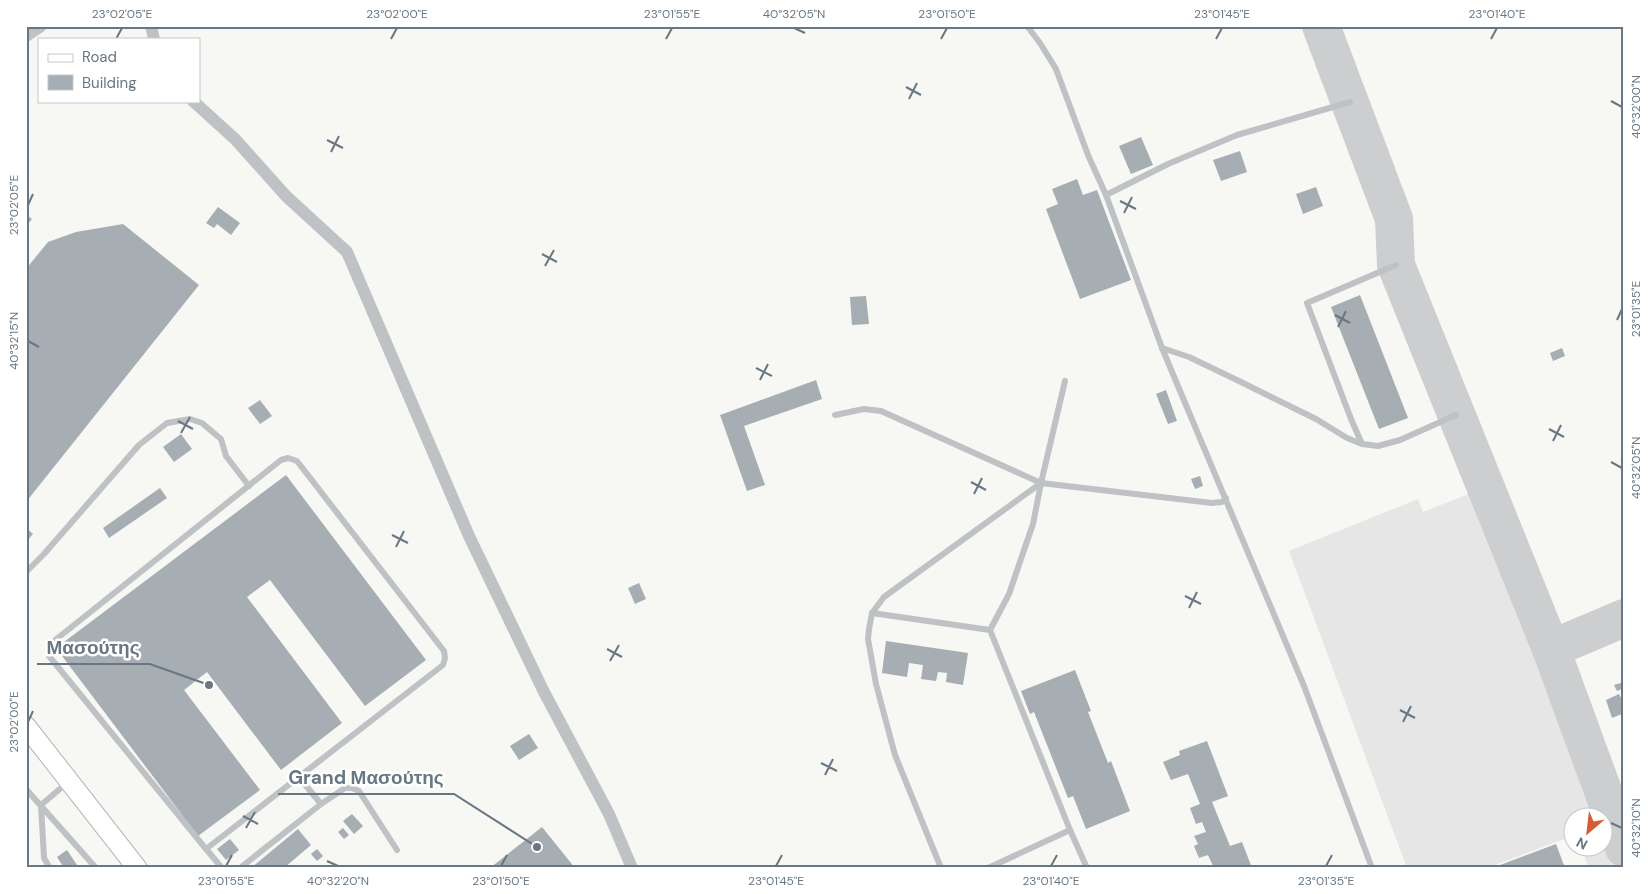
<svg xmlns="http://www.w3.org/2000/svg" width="1650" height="894" font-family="'DM Sans',sans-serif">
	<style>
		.built { fill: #e5e6e5 }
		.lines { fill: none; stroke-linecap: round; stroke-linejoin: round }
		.taxiway { stroke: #ccced0; stroke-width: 38 }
		.building { fill: #a6adb3 }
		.primary-casing { stroke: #b2b6ba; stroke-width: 21 }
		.service { stroke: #bec2c5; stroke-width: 6 }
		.minor { stroke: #bec2c5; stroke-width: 12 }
		.primary { stroke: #fff; stroke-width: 19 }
		.ticks { fill: none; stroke: #687783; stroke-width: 2 }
		.leader { fill: none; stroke: #687783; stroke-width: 2 }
		.callout-dot { fill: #687783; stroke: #fff; stroke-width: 2 }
		.callout-label { font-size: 19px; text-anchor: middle; font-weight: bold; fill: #687783; stroke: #fff; stroke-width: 5; stroke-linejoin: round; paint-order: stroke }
		.neatline { fill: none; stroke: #687783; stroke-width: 2 }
		.ticks-label { font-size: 12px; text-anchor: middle; fill: #687783 }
	</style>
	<rect width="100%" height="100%" fill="#f7f7f4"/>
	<path class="built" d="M1494,484l130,346v38h-35l-8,-21 21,-1v-30h-30v20l-85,32h-80l-118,-317 129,-52 5,13z"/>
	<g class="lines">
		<g class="taxiway">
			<path d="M1321,26l73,193 2,46 155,384 73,199"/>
			<path d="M1556,650l-5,-1 73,-31"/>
		</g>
	</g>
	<g class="building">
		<path d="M1141,137l12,28 -22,9 -12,-28z"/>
		<path d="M1240,151l7,21 -26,9 -8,-21z"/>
		<path d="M1077,179l6,16 14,-5 34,90 -51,19 -34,-90 12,-5 -6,-15z"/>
		<path d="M1316,187l7,19 -20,8 -7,-20z"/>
		<path d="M218,207l22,16 -9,12 -14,-11 -3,4 -8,-5z"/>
		<path d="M26,215l6,4 -6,7z"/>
		<path d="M123,224l76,61 -173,217v-233l22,-27 28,-10z"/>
		<path d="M1360,295l48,123 -29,11 -48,-122z"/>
		<path d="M866,296l3,28 -17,1 -2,-28z"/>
		<path d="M1562,348l3,8 -12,5 -3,-8z"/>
		<path d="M816,380l6,19 -78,27 21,59 -18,6 -27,-76z"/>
		<path d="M1166,390l11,31 -9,3 -12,-30z"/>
		<path d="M260,400l12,16 -12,8 -12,-16z"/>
		<path d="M181,434l11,15 -18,13 -11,-15z"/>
		<path d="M286,475l140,185 -61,46 -95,-126 -23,17 95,126 -61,47 -74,-98 -23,18 76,100 -62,46 -142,-188z"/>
		<path d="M1200,476l3,10 -8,3 -4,-10z"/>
		<path d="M160,488l7,10 -58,40 -6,-10z"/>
		<path d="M26,528l7,6 -7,8z"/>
		<path d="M639,583l7,16 -11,5 -7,-16z"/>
		<path d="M886,641l82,12 -5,32 -17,-3 1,-9 -9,-1 -2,9 -15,-2 2,-14 -14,-2 -2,14 -25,-4z"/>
		<path d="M1075,670l16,41 -3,1 20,51 3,-2 19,50 -44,18 -13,-33 -5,2 -34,-86 -4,2 -9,-23z"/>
		<path d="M1624,682v6l-7,3 -3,-6z"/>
		<path d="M1619,694l5,10v9l-12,5 -6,-18z"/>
		<path d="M529,734l9,14 -19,12 -9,-14z"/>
		<path d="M1207,741l21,55 -16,6 18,44 12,-4 10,26h-38l-6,-13 -9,3 -5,-12 4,-2 -4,-8 12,-4 -4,-10 -6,2 -6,-16 10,-4 -12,-30 -17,6 -8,-18 17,-7 -1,-4z"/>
		<path d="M352,814l11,12 -9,8 -11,-13z"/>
		<path d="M542,827l33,41h-85z"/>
		<path d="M343,828l6,7 -5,4 -6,-7z"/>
		<path d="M298,829l13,16 -27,23h-33z"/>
		<path d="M230,839l9,11 -13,10 -9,-11z"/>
		<path d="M1556,844l9,24h-73z"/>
		<path d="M317,849l6,7 -6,5 -6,-7z"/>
		<path d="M67,850l12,18h-15l-7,-11z"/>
	</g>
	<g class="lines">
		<g class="primary-casing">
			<path id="primary" d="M26,726l111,142"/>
		</g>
		<g class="service">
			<path d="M1027,26l13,17 16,26 32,86 18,40 56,153 142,338 68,182"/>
			<path d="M1106,195l62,-31 69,-29 113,-33"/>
			<path d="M1162,348l27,9 50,24 77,38 31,19 15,6 16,2 22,-6 56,-25"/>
			<path d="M1065,381l-24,102 -8,41 -24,70 -19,36 80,200 17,38"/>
			<path d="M835,415l29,-6 17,2 160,72 171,20 10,-1 4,-4"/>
			<path d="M1362,444l-11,-25 -44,-116 89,-38"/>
			<path d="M288,458l9,3 147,190 1,7 -2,7 -237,184 -157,-193 1,-7 4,-8 227,-181z"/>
			<path d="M26,572l18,-18 95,-109 28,-22 23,-4 12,4 19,16 5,17 23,30"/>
			<path d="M872,613l118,17"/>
			<path d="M298,776l23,28"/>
			<path d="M26,789l70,79"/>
			<path d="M206,849l16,19"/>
			<path d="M50,868l-6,-10 -3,-53 27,-23"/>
			<path d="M240,868l81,-64 24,-16h7l7,3 38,59"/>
			<path d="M941,868l-46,-113 -19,-71 -8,-45 1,-10 3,-16 12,-16 157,-114"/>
			<path d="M988,868l82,-38"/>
		</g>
		<g class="minor">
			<path d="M151,26l3,13"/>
			<path d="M26,36l15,-10"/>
			<path d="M193,101l42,38 51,57 61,56 122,284 75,156 65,122 23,54"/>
		</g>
		<use href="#primary" class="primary"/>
	</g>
	<path class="ticks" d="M794,28l11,5M116,39l6,-11M391,39l6,-11M666,39l6,-11M941,39l6,-11M1216,39l6,-11M1491,39l6,-11M906,87l15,8M909,99l8,-16M1611,101l11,6M327,140l16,8M331,152l8,-16M1120,201l16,8M28,205l5,-11M1124,213l8,-16M542,254l15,8M545,266l9,-16M1335,315l15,8M1617,320l5,-11M1338,327l8,-16M28,341l11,6M756,368l16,8M760,380l8,-16M178,421l15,8M1549,429l15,8M181,433l9,-16M1553,441l8,-16M1611,462l11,6M971,482l15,8M974,494l8,-16M392,535l16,8M396,547l8,-16M1185,596l16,8M1189,608l8,-16M607,649l15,8M610,661l9,-16M1400,710l15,8M28,722l5,-11M1403,722l8,-16M821,763l16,8M825,775l8,-16M243,816l15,8M1611,823l11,5M246,828l9,-16M327,861l11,5M226,866l6,-11M501,866l6,-11M776,866l6,-11M1051,866l6,-11M1326,866l6,-11"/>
	<path class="leader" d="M209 685L150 664H37M537 847L454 794H278"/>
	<g class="callout-dot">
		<circle cx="209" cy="685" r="5"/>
		<circle cx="537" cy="847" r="5"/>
	</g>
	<g class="callout-label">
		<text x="93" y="654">Μασούτης</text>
		<text x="366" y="784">Grand Μασούτης</text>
	</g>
	<rect width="1650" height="894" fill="none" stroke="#ffffff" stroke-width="55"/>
	<rect x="38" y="38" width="162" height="65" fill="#ffffff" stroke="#c3c9cd"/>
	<rect x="48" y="54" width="25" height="8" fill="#ffffff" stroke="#c3c9cd"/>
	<text x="82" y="62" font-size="15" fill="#687783">Road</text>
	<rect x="48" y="75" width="25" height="15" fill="#a6adb3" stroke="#c3c9cd"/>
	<text x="82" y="88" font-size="15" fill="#687783">Building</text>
	<g transform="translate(1588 832) rotate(208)"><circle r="24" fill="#ffffff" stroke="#c3c9cd"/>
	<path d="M0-4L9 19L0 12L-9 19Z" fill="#d55d36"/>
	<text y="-8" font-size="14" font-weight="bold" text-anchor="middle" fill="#687783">N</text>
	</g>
	<rect x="28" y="28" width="1594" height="838" class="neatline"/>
	<g class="ticks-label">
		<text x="122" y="18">23°02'05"E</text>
		<text x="397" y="18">23°02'00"E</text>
		<text x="672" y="18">23°01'55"E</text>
		<text x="794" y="18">40°32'05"N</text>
		<text x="947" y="18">23°01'50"E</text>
		<text x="1222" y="18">23°01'45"E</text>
		<text x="1497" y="18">23°01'40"E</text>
		<text transform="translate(1636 107) rotate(-90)" y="4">40°32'00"N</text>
		<text transform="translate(14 205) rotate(-90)" y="4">23°02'05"E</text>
		<text transform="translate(1636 309) rotate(-90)" y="4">23°01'35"E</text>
		<text transform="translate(14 341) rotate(-90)" y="4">40°32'15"N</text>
		<text transform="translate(1636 468) rotate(-90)" y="4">40°32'05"N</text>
		<text transform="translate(14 722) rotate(-90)" y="4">23°02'00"E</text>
		<text transform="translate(1636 828) rotate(-90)" y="4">40°32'10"N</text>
		<text x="226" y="885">23°01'55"E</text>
		<text x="338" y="885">40°32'20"N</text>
		<text x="501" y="885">23°01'50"E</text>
		<text x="776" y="885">23°01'45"E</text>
		<text x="1051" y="885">23°01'40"E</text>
		<text x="1326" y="885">23°01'35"E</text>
	</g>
</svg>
